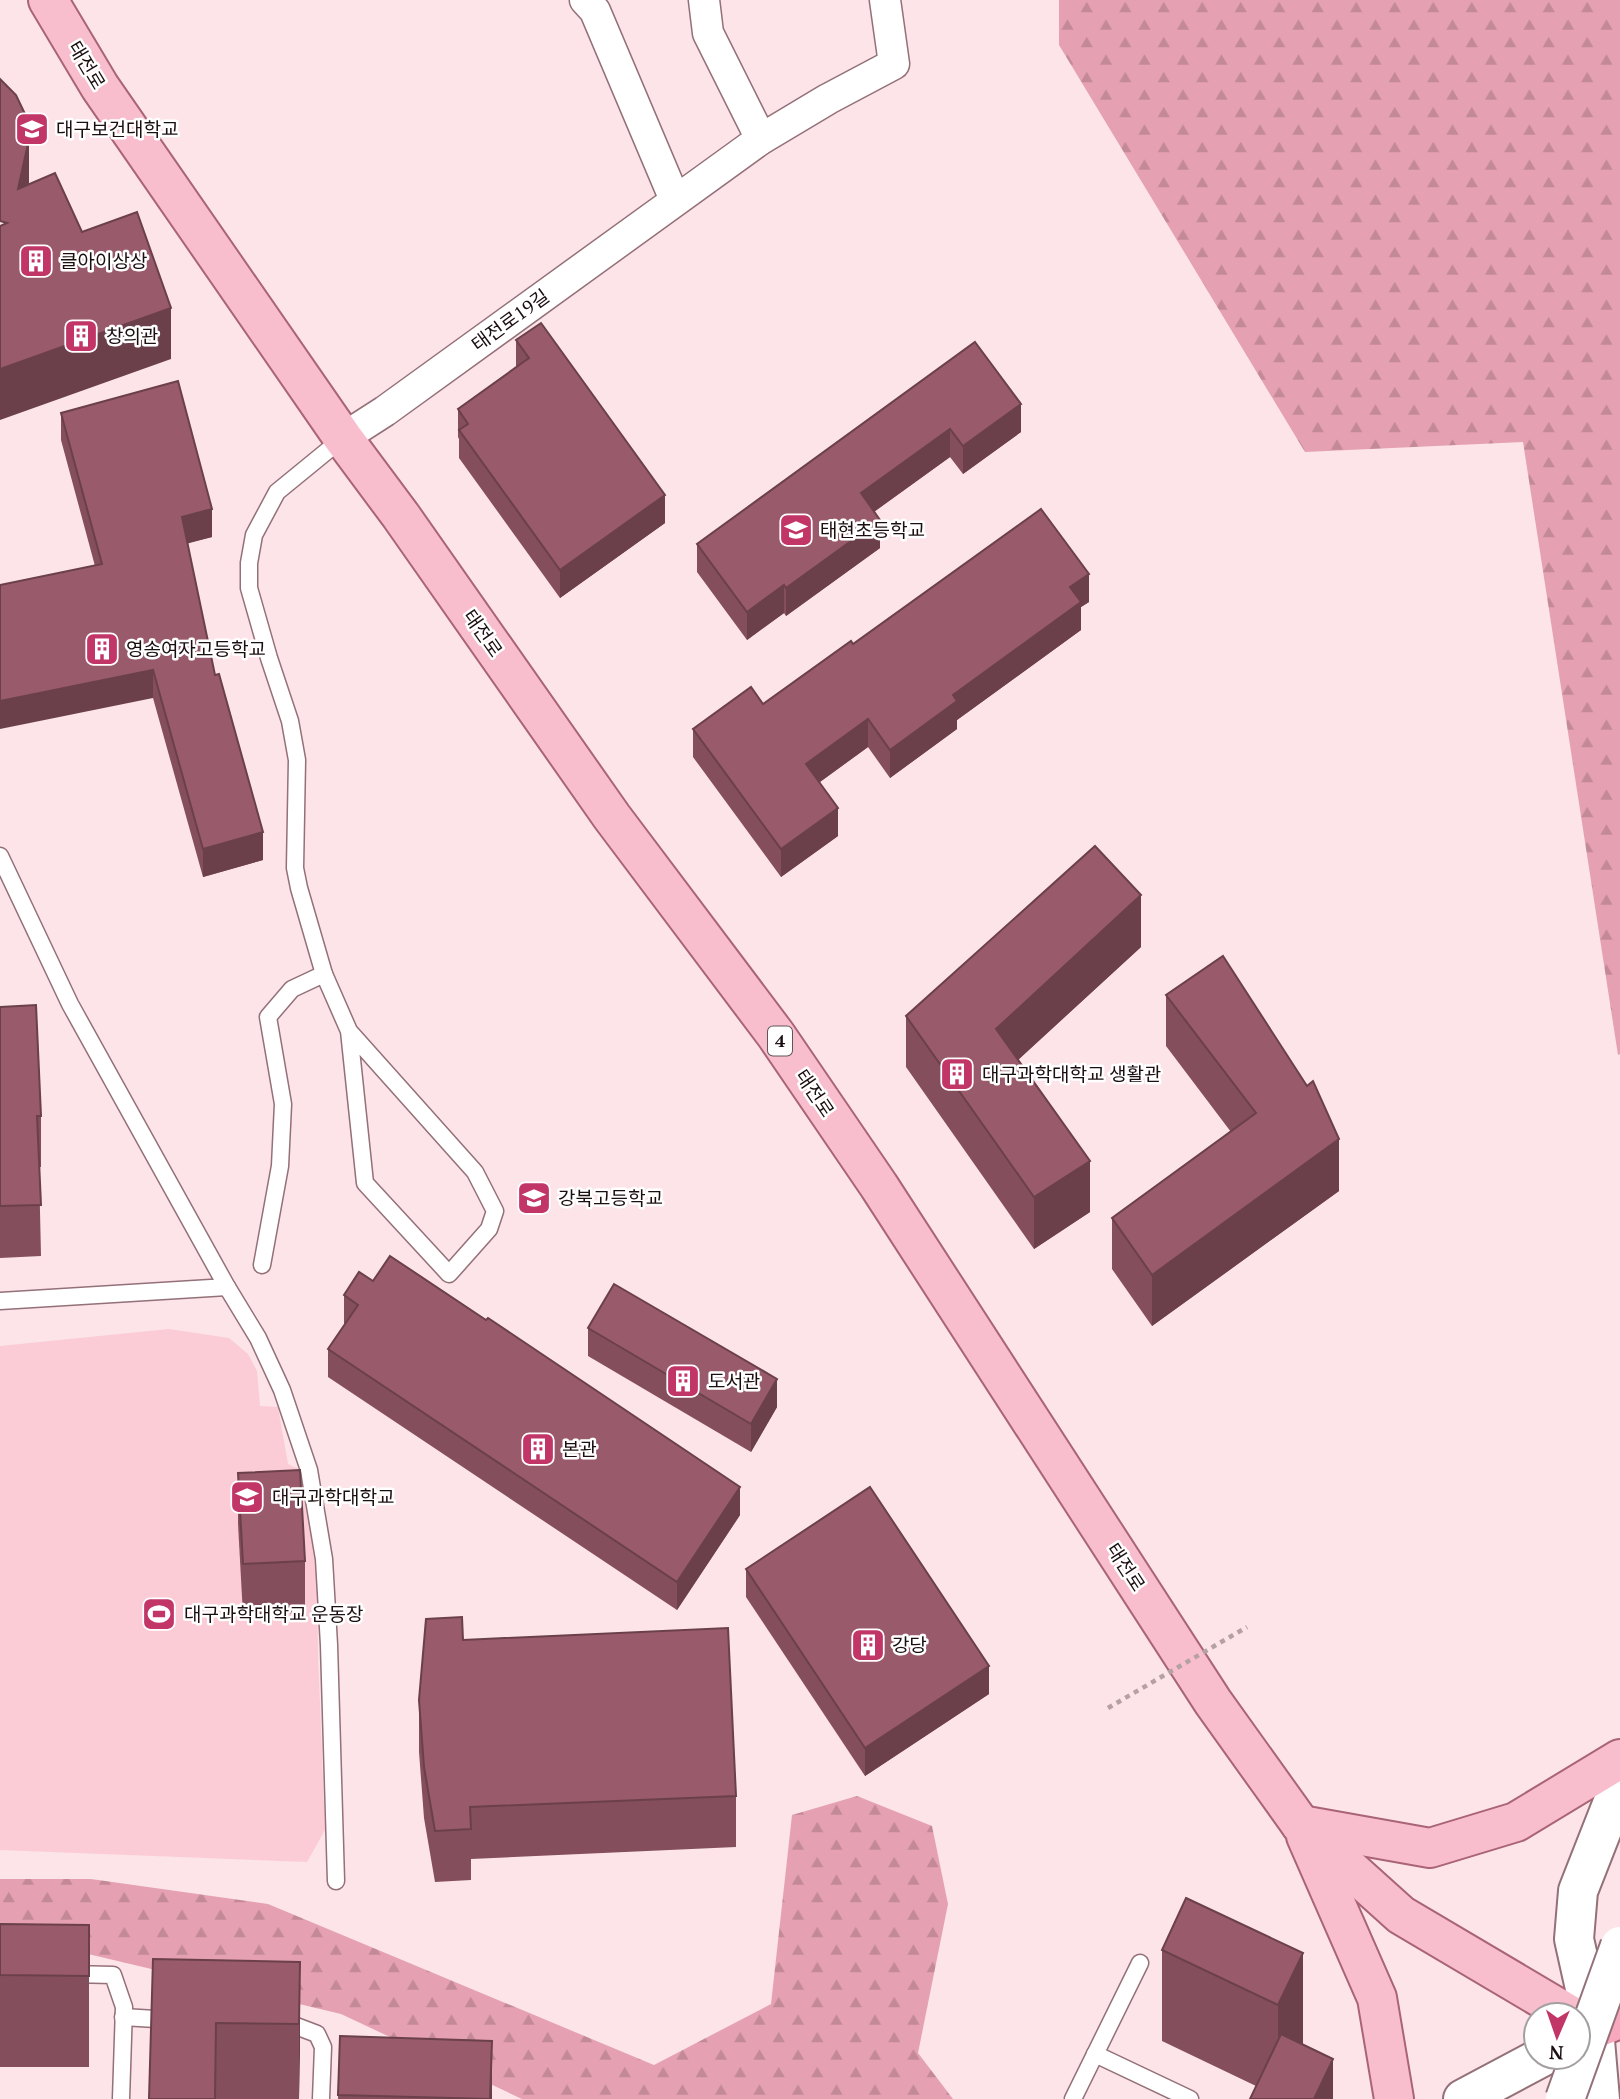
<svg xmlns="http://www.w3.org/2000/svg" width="1620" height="2099" font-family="'PT Serif','Noto Sans KR',serif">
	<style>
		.green { fill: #fbccd6 }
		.forest { fill: url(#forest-firs) }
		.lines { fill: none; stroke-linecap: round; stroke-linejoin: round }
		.service-casing { stroke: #947078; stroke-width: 19 }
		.minor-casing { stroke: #947078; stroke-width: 33 }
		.secondary-casing { stroke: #947078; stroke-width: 42 }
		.primary-casing { stroke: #a96476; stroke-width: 42 }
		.trunk-casing { stroke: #a96476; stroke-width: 42 }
		.service { stroke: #fff; stroke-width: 16 }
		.minor { stroke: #fff; stroke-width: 30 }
		.secondary { stroke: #fff; stroke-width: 38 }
		.primary { stroke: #f9becd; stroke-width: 38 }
		.trunk { stroke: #f7a8bc; stroke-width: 38 }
		.secondary-bridge-casing { stroke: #947078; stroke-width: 42; stroke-linecap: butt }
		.path-bridge { stroke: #b5a1a5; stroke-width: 4.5; stroke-dasharray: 5 5; stroke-linecap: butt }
		.secondary-bridge { stroke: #fff; stroke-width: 38 }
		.wall { fill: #844e5c }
		.shaded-wall { fill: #6b404b }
		.building { fill: #995b6b; stroke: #6b404b; stroke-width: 2 }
		.labels { text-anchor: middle; stroke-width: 5; stroke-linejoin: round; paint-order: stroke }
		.shield { fill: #fff; stroke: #5f5658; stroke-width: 2 }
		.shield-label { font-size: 18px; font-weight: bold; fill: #1b0e11 }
		.street-label { font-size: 19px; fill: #1b0e11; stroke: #fff }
		.poi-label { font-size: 19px; fill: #1b0e11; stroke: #fff; text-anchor: start }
	</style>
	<defs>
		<pattern id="forest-firs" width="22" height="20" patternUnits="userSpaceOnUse" patternTransform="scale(1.75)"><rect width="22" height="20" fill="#e5a1b1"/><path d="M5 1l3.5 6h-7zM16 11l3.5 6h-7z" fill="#c48997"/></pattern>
	</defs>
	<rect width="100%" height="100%" fill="#fce4e9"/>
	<path class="green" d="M169,1329l60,9 19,16 9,17 3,35 18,1 10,57 11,5 7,22 11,82 1,81 7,176 -18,32 -307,-12v-504z"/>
	<g class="forest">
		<path d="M1059,0h561v1054l-2,1 -95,-613 -218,10 -246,-407z"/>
		<path d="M857,1796l75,30 16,78 -30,149 35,46h-431l-181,-85 -253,-60 -88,-4v-71h91l177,25 386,161 117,-61 21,-189z"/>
	</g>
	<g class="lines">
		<g class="service-casing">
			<g id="service">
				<path d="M0,856l70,148 157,283 -227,14"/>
				<path d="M324,974l25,57 126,141 20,39 -6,18 -40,45 -84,-91 -16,-152"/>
				<path d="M262,1265l18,-99 3,-62 -15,-87 24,-28 32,-15 -25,-86 -4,-20 2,-108 -7,-39 -21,-63 -20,-70v-25l5,-28 23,-43 66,-54"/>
				<path d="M227,1287l31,51 24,52 27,80 15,89 5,86 7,236"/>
				<path d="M70,1974l43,1 11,32 -3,92"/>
				<path d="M123,2017l49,3"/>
				<path d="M282,2026h14l21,8 6,13 -2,52"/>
				<path d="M1095,2054l95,45"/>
				<path d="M1073,2099l67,-136"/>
			</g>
		</g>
		<g class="minor-casing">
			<g id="minor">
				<path d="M585,0l10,11 80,189"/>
				<path d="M704,0l4,33 53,106"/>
				<path d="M343,438l42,-27 376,-272 67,-40 66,-35 -9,-64"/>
			</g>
		</g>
		<g class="secondary-casing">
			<g id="secondary">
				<path d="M1463,2099l79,-42"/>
				<path d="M1600,2099l-6,-70 -20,-90 4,-48 42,-107"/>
			</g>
		</g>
		<g class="primary-casing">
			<g id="primary">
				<path d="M48,0l52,87 243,351 58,78 211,301 164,218 103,151 334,516 88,123 100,90 169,100"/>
				<path d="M1301,1825l129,23 86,-26 104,-63"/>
				<path d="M1306,1836l71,162 17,101"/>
			</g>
		</g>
		<g class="trunk-casing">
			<path id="trunk" d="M1594,2029l26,-10"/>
		</g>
		<use href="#service" class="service"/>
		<use href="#minor" class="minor"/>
		<use href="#secondary" class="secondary"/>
		<use href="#primary" class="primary"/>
		<use href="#trunk" class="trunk"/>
		<g class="secondary-bridge-casing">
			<path id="secondary-bridge" d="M1565,2099l55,-153"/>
		</g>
		<path class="path-bridge" d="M1108,1708l139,-81"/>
		<use href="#secondary-bridge" class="secondary-bridge"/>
	</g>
	<g class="wall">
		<path d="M516,340l149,183 -105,75 -101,-140v-19l-1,-2v-28l58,-42z"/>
		<path d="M975,342l46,90 -58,42 -13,-17 -76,55 6,36 -94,68 -2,-3 -37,27 -50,-68v-28z"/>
		<path d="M61,413l151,124 -25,6 28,132 48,185 -60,17 -50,-179 -58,-132 -34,-126z"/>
		<path d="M1089,602l-8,5v23l-124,90v9l-67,49 -22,-31 -48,35 18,54 -57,41 -88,-120v-28l70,-25 90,-60z"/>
		<path d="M1141,947l-123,113 72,152 -56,37 -128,-182v-51z"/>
		<path d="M1166,995l173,196 -187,135 -40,-57v-51l119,-86 -65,-86z"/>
		<path d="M0,1007l41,109v51h-2l2,89 -41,2z"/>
		<path d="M344,1295l396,220 -63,95 -349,-233v-28l17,-25 -1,-1z"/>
		<path d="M588,1328l189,79 -26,45 -163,-96z"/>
		<path d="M238,1473l67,88v52l-62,2 -5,-91z"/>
		<path d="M746,1569l243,125 -124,82 -119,-179z"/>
		<path d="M463,1640l273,156v51l-265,12v21l-36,2 -11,-64 -5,-66v-52z"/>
		<path d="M0,1924l89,1v142h-89z"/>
		<path d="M1162,1950l141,3v92l30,54 -77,-13 -94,-45z"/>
		<path d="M153,1959l147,3 -1,137h-150z"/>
		<path d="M340,2036l152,63h-154z"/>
	</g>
	<g class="shaded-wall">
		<path d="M29,139v51l-11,-1z"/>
		<path d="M171,308v51l-171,61v-51z"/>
		<path d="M1021,404v28l-58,42v-28z"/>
		<path d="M950,429v28l-89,64v-28z"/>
		<path d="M665,495v28l-105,75v-28z"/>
		<path d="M212,509v28l-30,8v-28z"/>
		<path d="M880,520v28l-94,68v-28z"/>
		<path d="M1089,574v28l-8,5v23l-124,90v9l-67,49v-28l63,-55 117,-108z"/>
		<path d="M784,585v28l-37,27v-28z"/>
		<path d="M153,670v28l-153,31v-28z"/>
		<path d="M868,719v28l-62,45v-28z"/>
		<path d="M838,808v28l-57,41v-28z"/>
		<path d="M263,832v28l-60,17v-28z"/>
		<path d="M1141,895v52l-145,133v-51z"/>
		<path d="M1339,1139v52l-187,135v-51z"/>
		<path d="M1090,1161v51l-56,37v-52z"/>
		<path d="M777,1379v28l-26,45v-28z"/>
		<path d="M740,1487v28l-63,95v-28z"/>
		<path d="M989,1666v28l-124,82v-28z"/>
		<path d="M1303,1953v92l-25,51v-91z"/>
		<path d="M300,1962v91l-1,46v-75z"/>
		<path d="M216,2023v76h-1z"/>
		<path d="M492,2041v58h-2z"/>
		<path d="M1333,2059v40h-19z"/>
	</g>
	<g class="building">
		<path d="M0,79l16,16 10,21 3,23 -11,50 37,-16 27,59 55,-20 34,96 -171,61v-143l7,-3 -7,-2z"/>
		<path d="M541,323l124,172 -105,75 -101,-140 9,-6 -10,-15 71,-51 -13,-18z"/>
		<path d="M975,342l46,62 -58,42 -13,-17 -89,64 19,27 -94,68 -2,-3 -37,27 -50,-68z"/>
		<path d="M178,381l34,128 -30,8 33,158 4,-1 44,158 -60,17 -50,-179 -153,31v-116l102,-21 -41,-151z"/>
		<path d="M1041,509l48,65 -19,13 11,15 -128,93 4,6 -67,49 -22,-31 -62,45 32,44 -57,41 -88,-120 58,-42 12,17 88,-63 2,3z"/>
		<path d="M1095,846l46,49 -145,134 94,132 -56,36 -128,-181z"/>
		<path d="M1223,956l84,130 6,-5 26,58 -187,136 -40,-57 144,-105 -90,-118z"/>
		<path d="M36,1005l5,111h-4l4,89 -41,1v-199z"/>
		<path d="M390,1256l96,64 2,-2 252,169 -63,95 -349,-233 30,-44 -14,-10 15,-23 14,9z"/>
		<path d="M614,1284l163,95 -26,45 -163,-96z"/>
		<path d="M300,1470l5,91 -62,3 -5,-91z"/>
		<path d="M870,1487l119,179 -124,82 -119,-179z"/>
		<path d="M462,1617l1,23 265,-12 8,168 -266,11 1,22 -36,2 -11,-64 -5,-67 7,-81z"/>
		<path d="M1186,1898l117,55 -25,52 -116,-55z"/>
		<path d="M0,1924l89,1v51l-89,-1z"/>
		<path d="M153,1959l147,3 -1,62 -83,-1 -1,76h-66z"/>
		<path d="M1281,2034l52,25 -19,40h-64z"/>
		<path d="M340,2036l152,5 -2,58 -152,-4z"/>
	</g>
	<defs>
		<g id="university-square" transform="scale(1.75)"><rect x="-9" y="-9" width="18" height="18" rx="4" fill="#c13567" stroke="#fff"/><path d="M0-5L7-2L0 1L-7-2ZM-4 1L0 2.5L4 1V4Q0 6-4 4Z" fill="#fff"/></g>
		<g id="building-square" transform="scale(1.75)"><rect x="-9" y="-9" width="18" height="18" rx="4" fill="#c13567" stroke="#fff"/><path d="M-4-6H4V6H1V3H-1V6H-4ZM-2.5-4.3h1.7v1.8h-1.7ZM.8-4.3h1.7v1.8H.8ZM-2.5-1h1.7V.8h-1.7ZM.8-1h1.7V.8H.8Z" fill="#fff"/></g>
		<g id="school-square" transform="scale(1.75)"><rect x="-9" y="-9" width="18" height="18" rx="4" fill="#c13567" stroke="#fff"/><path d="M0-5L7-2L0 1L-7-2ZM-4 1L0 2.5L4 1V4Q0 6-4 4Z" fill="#fff"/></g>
		<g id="stadium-square" transform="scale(1.75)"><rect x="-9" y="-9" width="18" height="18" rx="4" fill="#c13567" stroke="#fff"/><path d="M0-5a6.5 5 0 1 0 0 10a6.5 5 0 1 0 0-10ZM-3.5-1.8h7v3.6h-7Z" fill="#fff"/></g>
	</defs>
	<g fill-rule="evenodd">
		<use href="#university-square" x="32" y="129"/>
		<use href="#building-square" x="36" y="261"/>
		<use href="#building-square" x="81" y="336"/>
		<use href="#school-square" x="796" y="530"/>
		<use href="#building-square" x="102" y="649"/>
		<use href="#building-square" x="957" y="1074"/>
		<use href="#school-square" x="534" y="1198"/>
		<use href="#building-square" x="683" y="1381"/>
		<use href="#building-square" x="538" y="1449"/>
		<use href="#university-square" x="247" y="1497"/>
		<use href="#stadium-square" x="159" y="1614"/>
		<use href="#building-square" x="868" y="1645"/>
	</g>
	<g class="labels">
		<rect class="shield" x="768" y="1026.5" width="24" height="29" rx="5"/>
		<g class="shield-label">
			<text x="780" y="1047">4</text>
		</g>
		<g class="street-label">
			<text transform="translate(87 65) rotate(59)" y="7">태전로</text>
			<text transform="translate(510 320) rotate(-36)" y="7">태전로19길</text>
			<text transform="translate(483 633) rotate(55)" y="7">태전로</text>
			<text transform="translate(815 1093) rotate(56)" y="7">태전로</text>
			<text transform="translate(1126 1567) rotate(57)" y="7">태전로</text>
		</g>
		<g class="poi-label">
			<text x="56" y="136">대구보건대학교</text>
			<text x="60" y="268">클아이상상</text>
			<text x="106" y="343">창의관</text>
			<text x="820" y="537">태현초등학교</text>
			<text x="126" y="656">영송여자고등학교</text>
			<text x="982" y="1081">대구과학대학교 생활관</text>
			<text x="558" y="1205">강북고등학교</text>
			<text x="708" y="1388">도서관</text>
			<text x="562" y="1456">본관</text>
			<text x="272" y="1504">대구과학대학교</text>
			<text x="184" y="1621">대구과학대학교 운동장</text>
			<text x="892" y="1652">강당</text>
		</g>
	</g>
	<g transform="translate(1557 2036) rotate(182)"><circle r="33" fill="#ffffff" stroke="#a49fa0" stroke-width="2"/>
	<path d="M0-5L12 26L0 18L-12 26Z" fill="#c13567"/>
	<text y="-10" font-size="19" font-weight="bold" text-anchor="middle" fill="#1b0e11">N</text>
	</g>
</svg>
